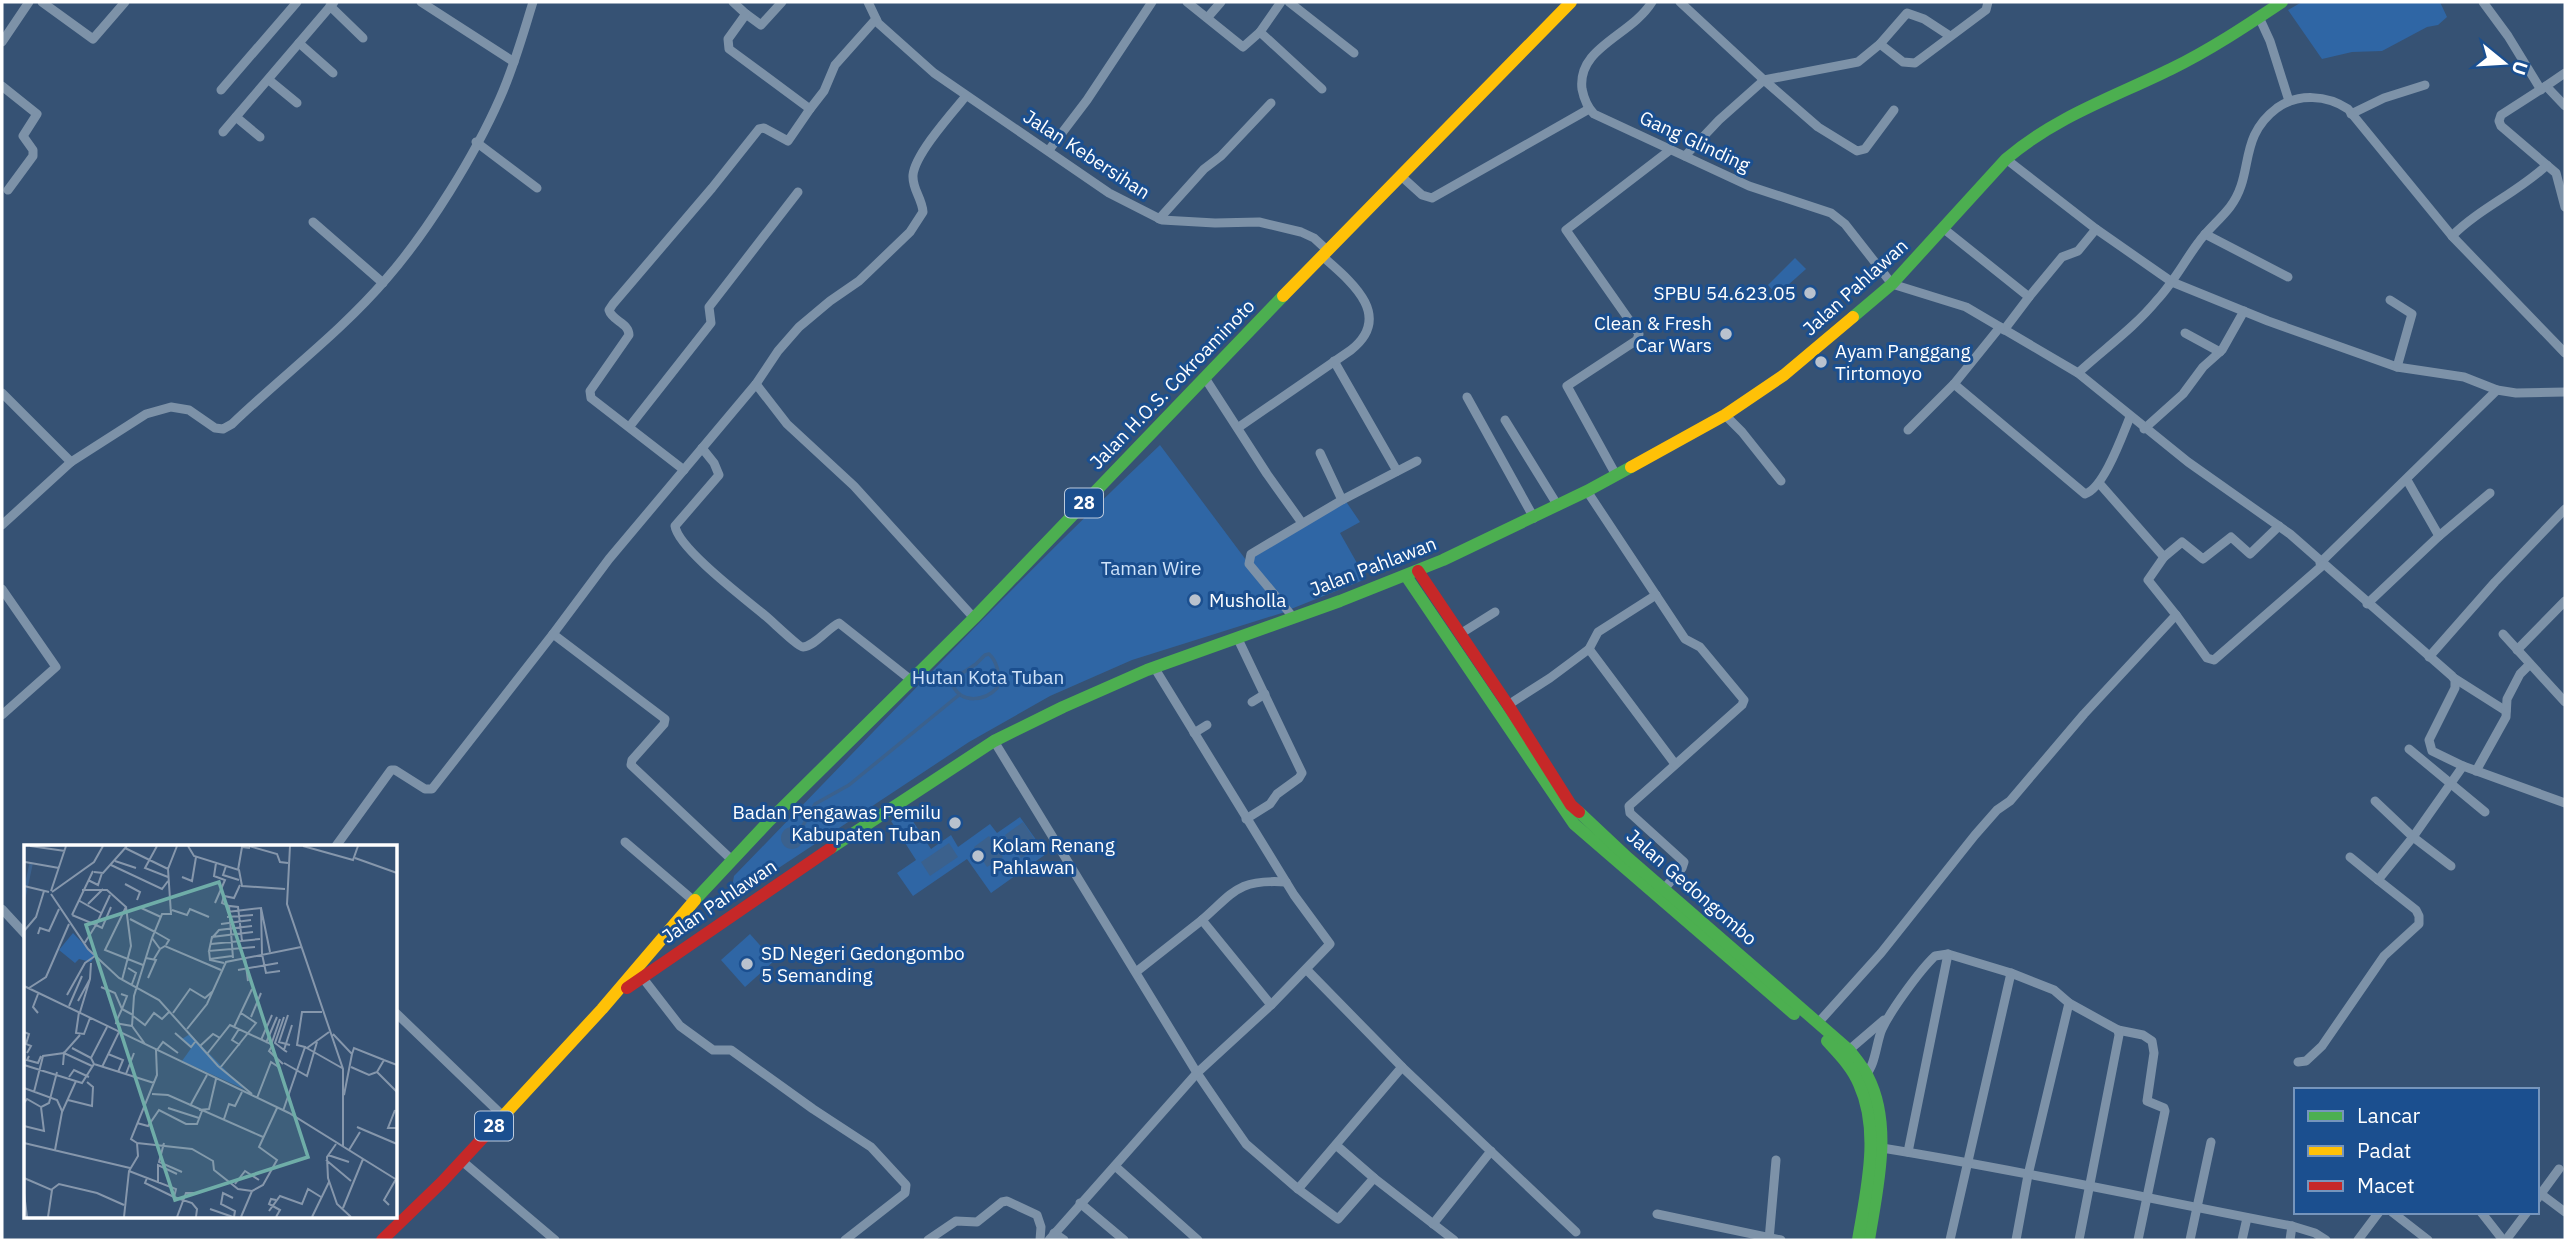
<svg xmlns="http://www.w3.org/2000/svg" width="2567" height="1242" font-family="'IBM Plex Sans',sans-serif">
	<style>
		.green { fill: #2f66a5 }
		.water { fill: #3b618d }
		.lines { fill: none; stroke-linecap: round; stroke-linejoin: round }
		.stream { stroke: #3b618d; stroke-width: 3.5 }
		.street { stroke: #7d92a8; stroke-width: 9 }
		.fast { stroke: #4caf50; stroke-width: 12 }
		.slow { stroke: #ffc107; stroke-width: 12 }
		.jam { stroke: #c62828; stroke-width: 12 }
		.poi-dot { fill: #b9c2ce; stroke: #1b4f8f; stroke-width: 2.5 }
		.labels { text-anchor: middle; stroke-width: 6; stroke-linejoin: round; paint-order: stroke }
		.shield { fill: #1b4f8f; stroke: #bbcadd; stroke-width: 2 }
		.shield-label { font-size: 18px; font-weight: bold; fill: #fff }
		.street-label { font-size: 19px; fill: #fff; stroke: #1b4f8f }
		.poi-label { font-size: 19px; fill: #fff; stroke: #1b4f8f; text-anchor: start }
		.park-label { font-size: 19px; fill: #cfe3fa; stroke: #1b4f8f }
		.inset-river { fill: none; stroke: #3b618d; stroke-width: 3.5 }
		.inset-road { fill: none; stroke: #8697ac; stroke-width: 2 }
		.view { fill: #6fada8; fill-opacity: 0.15; stroke: #6fada8; stroke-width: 3.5 }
		.inset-edge { fill: none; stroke: #fff; stroke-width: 3.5 }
	</style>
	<rect width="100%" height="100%" fill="#365274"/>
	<g class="green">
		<path d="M2302,2h138l7,15 -9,8 -11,2 -45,24 -30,1 -30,7 -34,-49z"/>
		<path d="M1795,258l11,11 -29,26 -9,-10z"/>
		<path d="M1160,445l125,167 -153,48 -82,36 -81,46 -222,147 -9,2 -6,-4 2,-11c141,-145 280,-293 426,-431z"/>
		<path d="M1345,500l15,22 -20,11 26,46 -75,30 -40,-47 1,-5z"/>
		<path d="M907,812l24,37 20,-14 7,12 32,-23 7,9 23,-16 26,37 -55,39 -24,-34 -54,37 -16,-23 19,-13 -25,-39z"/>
		<path d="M750,934l24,27 -29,26 -24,-27z"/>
	</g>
	<g class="water">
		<path d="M1023,822l16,24 -18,12 -16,-23z"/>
		<circle cx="792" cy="838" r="11"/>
		<path d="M989,836l14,21 -16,10 -13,-20z"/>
		<path d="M949,843l9,14 -28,19 -9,-14z"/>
	</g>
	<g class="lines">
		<g class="stream">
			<path d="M985,655l4,-1c8,7 12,23 8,34 -12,13 -35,16 -44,-2l2,-8 21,-14z"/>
			<path d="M801,829l14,-25 34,-19 110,-90"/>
		</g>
		<g class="street">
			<path d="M42,2l51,37 32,-37"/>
			<path d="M421,2l93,60"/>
			<path d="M868,2l10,21 56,50 175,120 53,27 53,3 44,-1 42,10 13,6 13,12"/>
			<path d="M1187,2l56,45 17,-15 21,-30"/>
			<path d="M1289,2l65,51"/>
			<path d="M1652,2c-21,34 -75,45 -70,87 2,10 5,18 12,25l155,72 82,27 14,11 47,60 74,23 112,66 110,89 102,72 162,142 3,4v8l-26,52 3,11 31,15 102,37"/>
			<path d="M1680,2l84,78 94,-18 22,-18 23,18 12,1 71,-53 2,-8"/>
			<path d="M2483,2l25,34 33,54"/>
			<path d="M330,6l33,32"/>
			<path d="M746,14l15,11 21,-23"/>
			<path d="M1208,17l13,-15"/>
			<path d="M2259,17l11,24 19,60"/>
			<path d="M1260,32l62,57"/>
			<path d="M2,42l27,-40"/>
			<path d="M299,43l34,30"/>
			<path d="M1880,44l27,-31 17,6 26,17"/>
			<path d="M2565,73l-19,13 19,20"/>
			<path d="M269,80l28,23"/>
			<path d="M2,86l35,28 -14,22 10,14v6l-25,34"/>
			<path d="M2546,86l-45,29 -2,6 2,5 55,47 9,34"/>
			<path d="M221,90l76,-88"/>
			<path d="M810,109l14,-18 11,-26 41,-46"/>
			<path d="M2351,114l33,-16 41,-13"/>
			<path d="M236,117l24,20"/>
			<path d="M223,132l111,-130"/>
			<path d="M476,142l61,46"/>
			<path d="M1049,150l38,-50 65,-98"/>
			<path d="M1685,156l34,-36 45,-40 54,47 39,24 8,-2 29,-39"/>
			<path d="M2006,159l90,70 76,53 96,39 129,46 67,10 33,13 19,3 49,-1"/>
			<path d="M1401,176l21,19 10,3 157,-89"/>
			<path d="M1159,219l45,-50 17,-13 50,-53"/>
			<path d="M313,222l70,61"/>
			<path d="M1944,229l85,68 33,-40 16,-6 18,-22"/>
			<path d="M2205,234l83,43"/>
			<path d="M2452,236c28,-28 65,-43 95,-71"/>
			<path d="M2390,300l22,14 -15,53"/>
			<path d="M2004,330l25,-33"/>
			<path d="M2185,333l35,19"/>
			<path d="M1334,361l63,110"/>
			<path d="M2078,373c26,-24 56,-45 79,-73 16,-17 27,-38 41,-57 9,-13 22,-23 32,-36 25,-33 7,-69 47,-99 21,-15 50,-13 71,1l104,127 113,117"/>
			<path d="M1205,378l62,96 35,49"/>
			<path d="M756,384l31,40 67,62 120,132"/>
			<path d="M1954,384l131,110c19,-6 37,-58 45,-77"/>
			<path d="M2,393l69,69"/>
			<path d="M1467,397l67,121"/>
			<path d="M1725,415l17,17 39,49"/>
			<path d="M1505,420l53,86"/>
			<path d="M630,426l81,-103 -2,-16 89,-115"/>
			<path d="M1239,427l112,-77c44,-35 -2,-70 -29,-94"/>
			<path d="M2144,429l39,-35 20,-27 19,-17 22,-39"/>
			<path d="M1908,430l46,-46 46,-57"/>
			<path d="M702,448l12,15 5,12 -44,51c3,22 69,72 87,87 7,5 36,34 41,34 12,-1 25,-19 36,-24l72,57"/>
			<path d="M1320,453l22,47"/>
			<path d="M684,470l-93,-72 -1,-7 39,-56c0,-12 -17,-14 -20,-25l4,-6 99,-116 47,-59 5,-1 24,13 22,-32 -81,-60 -1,-10 18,-25 -13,-12"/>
			<path d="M1616,475l-49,-89 70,-46 2,-6 -73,-104 104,-80"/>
			<path d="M2407,480l32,56"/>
			<path d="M2099,483l65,74 18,-15 21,17 28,-22 19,17 29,-28"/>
			<path d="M1587,491l98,148 15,8 44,53 -2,5 -113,101 1,7 54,49 -2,6 -18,21"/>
			<path d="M2,525l69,-63 75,-48 25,-7 18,3 26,18 8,1 9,-5c51,-49 109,-92 155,-146 41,-47 88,-123 113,-180 14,-31 23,-64 33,-96"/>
			<path d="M2320,563l177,-173"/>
			<path d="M2,589l54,78 -54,48"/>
			<path d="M2367,604l72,-68 51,-43"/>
			<path d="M2176,615l31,43 7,2 109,-95"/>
			<path d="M1293,617l-44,-53 2,-10 91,-54 75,-39"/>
			<path d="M553,634l112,85 -1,5 -32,36 -1,5 101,95"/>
			<path d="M1460,634l35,-22"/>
			<path d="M2503,634l62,68"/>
			<path d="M1237,637l65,136 -3,5 -22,16 -7,10 -24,15"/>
			<path d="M1589,649l86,115"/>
			<path d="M2517,650l48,-49"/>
			<path d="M2429,657l66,-75 70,-73"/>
			<path d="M2454,678l52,33"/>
			<path d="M1252,702l13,-8"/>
			<path d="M1508,705l42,-27 39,-29 9,-17 58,-37"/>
			<path d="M1194,733l13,-8"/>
			<path d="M994,741l203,332 28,41 21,30 52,45 104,-122"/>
			<path d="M2409,749l76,63"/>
			<path d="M2476,771l30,-54 1,-18 13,-25 10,-10"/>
			<path d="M2375,801l38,36 38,29"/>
			<path d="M625,842l69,59"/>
			<path d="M336,846l55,-76h4l30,19h7l121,-155 56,-75 147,-175 22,-33 21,-24 31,-26 29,-20 51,-49 13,-20c-1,-14 -11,-23 -10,-37 2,-21 39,-62 53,-79"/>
			<path d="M2350,857l28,23"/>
			<path d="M2,909l24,26"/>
			<path d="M1202,920c33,-29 36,-41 84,-38"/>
			<path d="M1307,970l95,97 174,165"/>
			<path d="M1136,972l66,-52 69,85"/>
			<path d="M642,977l38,49 33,24h18l82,59 58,38 35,38 -1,8 -60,47"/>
			<path d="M396,1013l107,103"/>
			<path d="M1818,1023l63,-70 94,-118 22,-25 13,-9 74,-87 92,-99 -28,-35 16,-23"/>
			<path d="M2118,1030l25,5 9,6 2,12 -7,48 17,7 1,3 -27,129"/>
			<path d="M1849,1050l35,-30"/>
			<path d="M2298,1062l8,-1 16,-15 62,-90 35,-32v-8l-3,-6 -38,-30 35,-43 50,-71"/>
			<path d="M1865,1076c11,-12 11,-33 17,-47 9,-19 38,-59 53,-73l13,-2 63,19"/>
			<path d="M1336,1145l38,33 80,62"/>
			<path d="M1882,1148c137,22 274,52 410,78l23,7 11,7"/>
			<path d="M1908,1152l40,-198"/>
			<path d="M462,1161l93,79"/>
			<path d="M1115,1166l83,74"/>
			<path d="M1298,1189l40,30 36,-41"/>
			<path d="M2541,1194l24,18"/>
			<path d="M2537,1199l22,-30"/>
			<path d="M1080,1203l44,37"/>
			<path d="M2392,1212l36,28"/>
			<path d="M2481,1212l22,28"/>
			<path d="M1657,1214l124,26"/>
			<path d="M1433,1224l58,-73"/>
			<path d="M1054,1233l10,7"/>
			<path d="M928,1240l28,-19 21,1 25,-20 5,-1 30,14 4,12 -1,13"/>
			<path d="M1049,1240l148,-167 74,-68 59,-61 -36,-49 -140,-228"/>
			<path d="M1769,1240l7,-80"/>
			<path d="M1950,1240l61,-267 43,17 15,13 49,27 1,5 -40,205"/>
			<path d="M2016,1240l12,-65 41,-172"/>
			<path d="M2190,1240l21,-98"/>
			<path d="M2242,1240l5,-22"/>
			<path d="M2290,1240l2,-14"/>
			<path d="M2358,1240l21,-28"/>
			<path d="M2506,1240l21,-28"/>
		</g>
		<g class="fast">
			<path d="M1853,317l39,-33 114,-125c49,-42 108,-62 165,-90 39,-19 75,-43 111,-67"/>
			<path d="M1406,576l168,248 220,190"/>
			<path d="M1579,812l49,46 221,192c7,9 14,17 19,27 25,49 9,112 1,163"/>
			<path d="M831,848l163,-107 69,-34 84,-37 193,-69 103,-41 144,-69 44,-24"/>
			<path d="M695,900l74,-79 205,-203 309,-322"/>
			<path d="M1827,1041c12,13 25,26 32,43 22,48 7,107 -1,156"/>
		</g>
		<g class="slow">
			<path d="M1283,296l288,-294"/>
			<path d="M1631,467l94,-52 59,-40 69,-58"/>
			<path d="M494,1126l108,-117 93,-109"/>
		</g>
		<g class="jam">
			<path d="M1418,571l90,134 63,100 8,7"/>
			<path d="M627,988l204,-140"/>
			<path d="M382,1240l60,-58 52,-56"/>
		</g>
	</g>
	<g class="poi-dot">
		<circle cx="1810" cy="293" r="7"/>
		<circle cx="1726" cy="334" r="7"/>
		<circle cx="1821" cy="362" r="7"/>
		<circle cx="1195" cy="600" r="7"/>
		<circle cx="955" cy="823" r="7"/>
		<circle cx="978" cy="856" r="7"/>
		<circle cx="747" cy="964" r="7"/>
	</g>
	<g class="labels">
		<g class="shield">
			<rect x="1065" y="488.5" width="38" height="29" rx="5"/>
			<rect x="475" y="1111.5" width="38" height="29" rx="5"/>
		</g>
		<g class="shield-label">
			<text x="1084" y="509">28</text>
			<text x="494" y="1132">28</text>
		</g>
		<g class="street-label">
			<text transform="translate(1695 141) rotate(25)" y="7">Gang Glinding</text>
			<text transform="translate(1087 154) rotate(33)" y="7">Jalan Kebersihan</text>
			<text transform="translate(1855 287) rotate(-42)" y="7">Jalan Pahlawan</text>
			<text transform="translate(1172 384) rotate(-46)" y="7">Jalan H.O.S. Cokroaminoto</text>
			<text transform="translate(1373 566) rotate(-21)" y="7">Jalan Pahlawan</text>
			<text transform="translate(1692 887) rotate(41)" y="7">Jalan Gedongombo</text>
			<text transform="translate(719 901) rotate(-34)" y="7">Jalan Pahlawan</text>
		</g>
		<g class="poi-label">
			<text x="1796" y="300" text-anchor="end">SPBU 54.623.05</text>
			<text x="1712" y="330" text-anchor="end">Clean &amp; Fresh<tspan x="1712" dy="22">Car Wars</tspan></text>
			<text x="1835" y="358">Ayam Panggang<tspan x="1835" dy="22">Tirtomoyo</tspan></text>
			<text x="1209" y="607">Musholla</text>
			<text x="941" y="819" text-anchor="end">Badan Pengawas Pemilu<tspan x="941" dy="22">Kabupaten Tuban</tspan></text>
			<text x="992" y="852">Kolam Renang<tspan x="992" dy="22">Pahlawan</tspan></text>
			<text x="761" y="960">SD Negeri Gedongombo<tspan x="761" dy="22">5 Semanding</tspan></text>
		</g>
		<g class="park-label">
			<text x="1151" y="575">Taman Wire</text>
			<text x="988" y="684">Hutan Kota Tuban</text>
		</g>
	</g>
	<g transform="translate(24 845)">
		<rect width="373" height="373" fill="#365274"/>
		<path d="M49,88l22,23 -4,6 -12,-3 -4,4 -16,-13zM166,189l54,55 -62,-28 10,-14 -10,-8z" fill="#2f66a5"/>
		<path class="inset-river" d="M0,52l7,-33"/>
		<path class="inset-road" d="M6,1l35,5M133,1l-12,22 23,9M164,1l6,10 45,14 3,16 43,3M225,1l28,8 3,8 8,1M266,1l-3,58 56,165v77M279,1l50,14 5,-14M101,3l43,21M331,13l42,15M91,16l21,7M1,17l34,6M87,20l51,24 6,-8M202,21l-3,9 16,5M214,25l4,-23 8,1M70,27l9,1 24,-27M158,32l10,4 4,-24M64,35l10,5 4,-12M101,39l15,8 -3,8M0,41l25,6M58,45h25l19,17 -21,43 38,15M27,46l15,-45M28,47l42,-30 9,-16M27,49l37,55 31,29 40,22 59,66 34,28M54,55l23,13M191,58l10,-23 -11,-4 2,-13M64,59l15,-15M205,61l-7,-3 2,-7 10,2 6,-13M115,62l22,10M237,63l9,44M148,65l15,5 3,-6 19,8M203,67l34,-4 1,46M48,70l24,10 14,-30M48,70l21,-44M203,72l26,-2M106,74l25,13M197,79l30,-4M72,80l6,3 9,-21M0,86l12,-14 8,-26M131,87l14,8 -3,5M229,87l-41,5 -3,14 46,-4M14,89l2,-6 9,3 10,-22M128,93l8,11 -6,10M188,93l7,-8 33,-4M60,99l12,-19M187,99l49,-5M136,104l5,-3 56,24M185,106l1,9 14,3M238,109l4,19 14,-2M122,113l10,2 -8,18M209,113l-4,-52 9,1 4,34M221,113l3,23M186,114l22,-3M104,123l8,5 -4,11M214,125l40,-7M98,135l9,-34 -5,-39M0,141l265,127 108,67M77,142l14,6 7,16 -6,13M5,143l17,-11 23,-53M97,149l6,2 -5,13 11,6M43,150l18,-32 10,-7M54,156l12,-22 1,-16M45,161l13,-30M55,167l-3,21 8,1 6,-16M56,167l10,-33M14,168l-5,-6 5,-13M149,168l17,-24 15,9 8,-7M264,170l-9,27 11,3M109,171l12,9 9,-12 8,6 8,-8M227,172l10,-24M91,178l17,3 2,-30 18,-58 10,-24h9l-3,-45 9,-23M108,181l13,18M210,182l18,-38M163,184l20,-25 19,-42 75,-15M215,184l-7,11 8,5M0,187l5,2 -3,10 5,2 -4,7M151,188l16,14 4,-5M309,189l19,20 -8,41M237,195l11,-25M242,198l11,-26M247,200l9,-26M176,201l13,-12 7,4M248,201l-3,5 14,13M281,202l37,21M48,203l19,10M283,203l22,-16M133,205l6,-8 15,11M260,205l-9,-7 9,-26M263,207l-3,-2 8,-25M84,209l15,6 -5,12M183,209l23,-29 43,20M328,209l2,-6 30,12M5,211l-2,4 11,3 3,-7M260,218l23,13 10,-34M70,219l-3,-6 16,-31M0,220l58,18 12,-19 60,19M39,220l1,-12 28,13M78,222l17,-35M327,222l18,8 8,-3 20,20M196,223l36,-45 -15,-10M353,227l7,-12 13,5M102,229l8,-21M45,232l5,-7 15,7M0,243l33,12 5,11M10,247l9,-36 21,-3 16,-18M128,249l16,1 95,42M233,253l14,-36 9,6M44,255l24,6 1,-19 -6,-5M0,258l3,-4 14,8M166,261l17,-31M144,263l31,10M175,265l10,-1 7,-30M371,265l-7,18h9M259,266l22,-64 -8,-2 5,-33h20M200,274l5,-15 6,2 7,-14M113,278l11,3 11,-16 27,14h11l5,-13M0,281l20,5 -3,-24 8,-4 8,-31M333,282l40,17M0,298l106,25M113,298l55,6 21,12 1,9 24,19 14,2M140,298l-5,19 23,10M312,299l-9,13 1,21 9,26 14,13M31,305l7,-38 14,-31M325,305l11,-18M304,310l21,7M302,315l25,21M105,326l47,18 -2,8 18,6 5,6 -1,8M0,333l28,12 -4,27M123,333l-2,5 29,14M134,337v-17l19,9M211,339l10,-13 14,9M27,345l8,-6 38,9 27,12M0,348l3,24M209,353l-10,-5 -2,11 14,7 -1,6M365,360l-5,-5 12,-21M319,363l20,-49M186,364l23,8M245,366l11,-15 22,8 6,-15 13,8M100,372l5,-46 9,-15 -1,-13 -6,-4 26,-64 -1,-25M153,372l9,-24h9M217,372l11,-26 11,-6 14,-25 -18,-13 18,-39M252,372l4,-7 -11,-6 2,-5 5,1M288,372l17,-35"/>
		<path class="view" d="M195,37l89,275 -133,43 -89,-275z"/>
		<rect width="373" height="373" class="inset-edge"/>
	</g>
	<rect width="2567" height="1242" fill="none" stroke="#ffffff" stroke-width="7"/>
	<rect x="2294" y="1088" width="245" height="126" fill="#1b4f8f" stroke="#7695bc" stroke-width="2"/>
	<rect x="2308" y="1111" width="35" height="10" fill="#4caf50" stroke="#7695bc" stroke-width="2"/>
	<text x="2357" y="1123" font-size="21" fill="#ffffff">Lancar</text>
	<rect x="2308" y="1146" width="35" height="10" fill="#ffc107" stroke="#7695bc" stroke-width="2"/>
	<text x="2357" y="1158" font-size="21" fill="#ffffff">Padat</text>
	<rect x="2308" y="1181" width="35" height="10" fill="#c62828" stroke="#7695bc" stroke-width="2"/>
	<text x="2357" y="1193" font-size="21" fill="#ffffff">Macet</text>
	<g transform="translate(2504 63) rotate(108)" stroke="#1b4f8f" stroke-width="5" paint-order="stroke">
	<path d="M0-5L12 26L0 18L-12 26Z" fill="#ffffff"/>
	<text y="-10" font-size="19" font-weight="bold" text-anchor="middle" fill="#ffffff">U</text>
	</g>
</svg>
